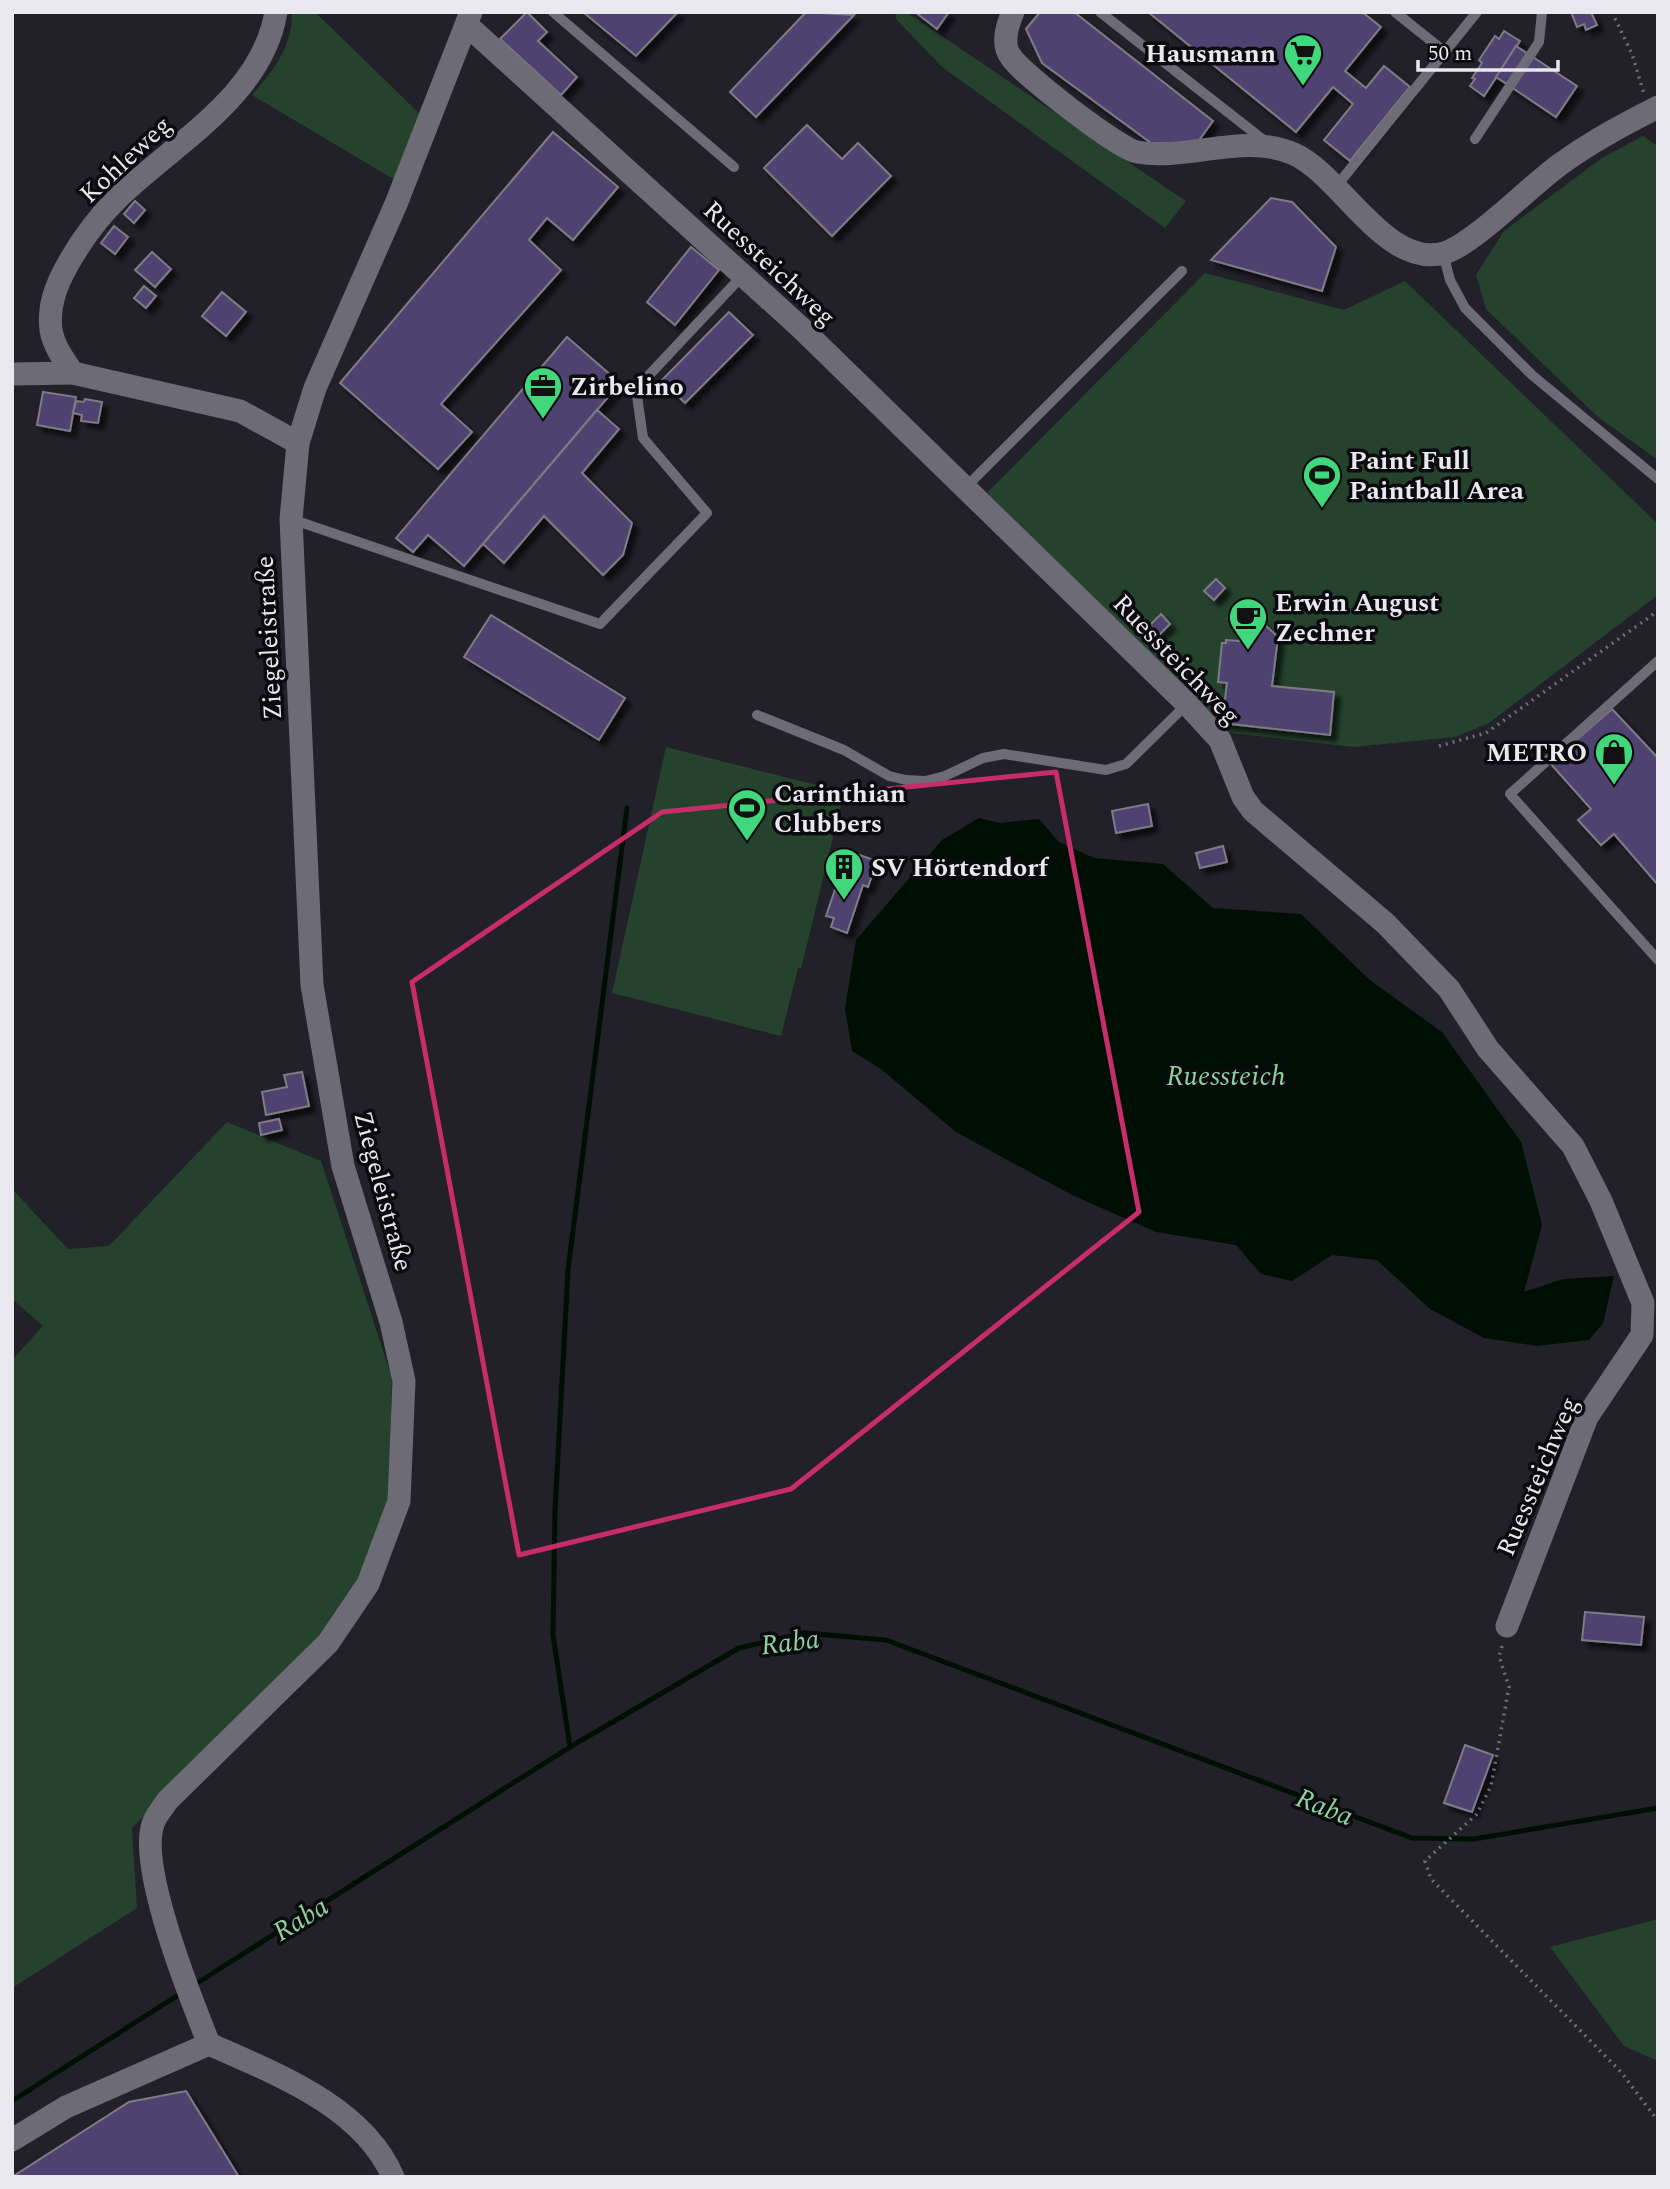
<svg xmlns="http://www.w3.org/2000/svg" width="1670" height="2189" font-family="Spectral,serif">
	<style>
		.green { fill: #25422d }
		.water { fill: #000f03 }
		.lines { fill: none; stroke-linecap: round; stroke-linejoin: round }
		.stream { stroke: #000f03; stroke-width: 5 }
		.building { fill: #4e436f; stroke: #7d7b85; stroke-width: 2; filter: url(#shadow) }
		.path { stroke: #706e75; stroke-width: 3.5; stroke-dasharray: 2 5; stroke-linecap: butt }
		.lane { stroke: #6d6b75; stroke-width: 10 }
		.street { stroke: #6d6b75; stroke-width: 23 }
		.marked { fill: none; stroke: #c62d6a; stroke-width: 5; stroke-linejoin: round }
		.labels { text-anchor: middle; stroke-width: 7; stroke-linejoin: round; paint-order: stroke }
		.poi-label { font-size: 26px; font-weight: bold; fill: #e9e8ee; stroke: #0b0a0e; text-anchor: start }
		.street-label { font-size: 26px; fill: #e9e8ee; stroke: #0b0a0e }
		.water-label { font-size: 28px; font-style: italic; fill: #8cd39f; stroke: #0b0a0e }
	</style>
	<defs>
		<filter id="shadow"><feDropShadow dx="6" dy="6" stdDeviation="2" flood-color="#0009"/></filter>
	</defs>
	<rect width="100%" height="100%" fill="#222028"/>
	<g class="green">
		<path d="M292,12h23l106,103 -26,65 -143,-85c21,-24 41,-49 40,-83z"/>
		<path d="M895,12h11l280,189 -21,27 -223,-161 -46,-48z"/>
		<path d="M1643,136l15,10v314l-59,-42 -113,-109 -10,-34 28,-44 98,-73z"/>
		<path d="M1205,273l139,37 61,-29 253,243v71l-169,128 -34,14 -101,10 -124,-14 -243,-240z"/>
		<path d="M666,747l178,45 -43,177 -3,-1 -17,68 -169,-43z"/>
		<path d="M227,1122l94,39 71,217 -3,123 -25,69 -28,51 -204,207 5,80 -125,80v-628l31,-34 -31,-27v-110l56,60 41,-3z"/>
		<path d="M1658,1919v142l-34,-15 -74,-99z"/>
	</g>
	<path class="water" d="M979,818l20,5 40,-4 20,23 35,16 69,6 50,44 88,6 70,67 71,51 79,110 21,83 -18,67 39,-13 51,-3 -11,47 -14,17 -52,6 -53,-8 -54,-29 -53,-49 -45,-5 -40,26 -31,-7 -25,-29 -80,-13 -84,-37 -116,-63 -75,-63 -29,-18 -7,-42 11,-69 86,-100z"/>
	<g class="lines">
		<g class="stream">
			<path d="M570,1747l-17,-112 2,-124 13,-241 59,-462"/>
			<path d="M194,1985l376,-238 169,-99 65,-15 82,7 526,198 62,1 184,-31"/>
			<path d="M12,2101l171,-109"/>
		</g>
	</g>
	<g class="building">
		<path d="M527,12l20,20 -9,9 39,36 -16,18 -61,-56z"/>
		<path d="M583,12h95l-42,44z"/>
		<path d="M806,12l48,3 -98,102 -26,-25z"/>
		<path d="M915,12h34l-12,17z"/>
		<path d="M1040,12h34l139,109 -16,22h-46l-109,-80 -16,-34z"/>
		<path d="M1148,12h214l19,15 -36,44 21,17 18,-22 26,21 -60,74 -26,-21 29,-36 -20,-17 -37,45z"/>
		<path d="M1571,12h20l6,13 -11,5 -2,-6 -7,3z"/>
		<path d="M1504,31l16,10 -36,55 -14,-10 5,-7 -3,-1 10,-15 -3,-3 16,-24 4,3z"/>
		<path d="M1516,46l61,40 -21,31 -60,-40z"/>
		<path d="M807,125l35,34 16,-16 33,33 -59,60 -68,-68z"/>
		<path d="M553,132l65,55 -45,53 -26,-22 -18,22 32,30 -120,134 31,28 -34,37 -98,-86z"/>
		<path d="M1271,198l21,4 44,45 -14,44 -111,-31z"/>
		<path d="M135,201l10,9 -11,13 -10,-9z"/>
		<path d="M114,226l14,11 -13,17 -14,-11z"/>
		<path d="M691,247l28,23 -44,55 -28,-23z"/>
		<path d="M152,252l19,17 -16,18 -20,-17z"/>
		<path d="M144,286l12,10 -10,12 -12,-10z"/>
		<path d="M222,292l24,20 -20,24 -24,-20z"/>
		<path d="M729,312l24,23 -68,68 -23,-23z"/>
		<path d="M567,337l53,46 -156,183 -36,-31 -15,17 -17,-14z"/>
		<path d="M43,392l33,5 -6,34 -33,-6z"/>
		<path d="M85,399l17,3 -4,21 -17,-2 1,-6 -9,-2 3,-12 8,1z"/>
		<path d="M597,410l22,19 -37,44 50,50 -9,32 -20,20 -59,-59 -40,47 -21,-19z"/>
		<path d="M1216,579l9,9 -11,12 -10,-9z"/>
		<path d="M1251,612l27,25 -6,49 62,6 -4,43 -108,-12 5,-40 -9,-1 4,-39h4v-3l13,1 2,-16 4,1 1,-8z"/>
		<path d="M1161,614l9,10 -17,17 -10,-9z"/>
		<path d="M491,615l134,83 -26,42 -135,-83z"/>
		<path d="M1612,709l46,49v127l-44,-51 -13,11 -23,-25 13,-11 -41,-46z"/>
		<path d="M1148,804l4,22 -36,7 -4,-22z"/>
		<path d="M1223,846l4,16 -27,6 -4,-15z"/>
		<path d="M848,851l29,10 -9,26 -5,-2 -16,48 -16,-6 3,-9 -8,-2z"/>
		<path d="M302,1072l7,34 -43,9 -4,-23 25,-5 -3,-12z"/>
		<path d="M279,1119l3,11 -21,5 -2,-12z"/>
		<path d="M1585,1612l59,5 -3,28 -59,-5z"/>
		<path d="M1465,1745l28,10 -21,57 -28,-9z"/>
		<path d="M186,2091l53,86h-227l117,-75z"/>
	</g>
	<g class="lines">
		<g class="path">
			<path d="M1612,12l20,42 12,40"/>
			<path d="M1439,746l47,-13 172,-122"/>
			<path d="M1502,1646l-3,10 10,31 -18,99 -14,28 -52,47 6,18 190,193 37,49"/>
		</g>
		<g class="lane">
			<path d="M553,12l181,155"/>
			<path d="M1100,12l166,130"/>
			<path d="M1395,12l50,40"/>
			<path d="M1475,139l64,-97 3,-30"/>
			<path d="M1335,188l142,-176"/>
			<path d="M1443,253l7,27 15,28 67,67 126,104"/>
			<path d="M965,488l217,-217"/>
			<path d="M291,519l309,105 107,-111 -64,-75 -7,-49 107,-114"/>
			<path d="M1658,661l-148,133 148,166"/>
			<path d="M757,715l87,35 45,26 17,4 19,1 20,-5 38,-18 21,-4 102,16 20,-6 61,-60"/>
		</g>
		<g class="street">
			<path d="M276,12c-14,84 -100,130 -156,184 -21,20 -38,43 -52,68 -12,21 -20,42 -17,66 3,17 13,30 22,43l167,38 58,32"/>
			<path d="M1013,12c-6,14 -12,32 -2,45 12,18 108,92 126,95 52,9 108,-20 157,2 47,21 92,115 150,99 29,-8 89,-70 118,-90 29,-21 64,-40 96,-56"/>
			<path d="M468,26l332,301 387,377 33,36 23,57 10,14 132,112 64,66 39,60 85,97 28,55 42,102 -1,32 -55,82 -80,209"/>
			<path d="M12,374l61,-1"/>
			<path d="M12,2140l54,-33 143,-63"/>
			<path d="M393,2177c-30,-71 -119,-104 -184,-133 -18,-45 -71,-176 -56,-220 2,-8 10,-16 14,-23l161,-158 40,-59 31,-83 5,-120 -13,-59 -48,-156 -31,-181 -21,-466 7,-76 17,-55 81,-184 75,-192"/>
		</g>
	</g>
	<path class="marked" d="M1056,772l83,440 -348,277 -272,66 -107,-573 250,-170z"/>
	<defs>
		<g id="supermarket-pin" transform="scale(2.0125)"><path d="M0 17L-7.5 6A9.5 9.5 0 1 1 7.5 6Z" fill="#41d77c" stroke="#0b0a0e"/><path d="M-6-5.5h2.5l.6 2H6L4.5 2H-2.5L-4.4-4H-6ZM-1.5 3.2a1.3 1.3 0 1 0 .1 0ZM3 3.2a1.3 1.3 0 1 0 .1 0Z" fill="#111"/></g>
		<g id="office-pin" transform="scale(2.0125)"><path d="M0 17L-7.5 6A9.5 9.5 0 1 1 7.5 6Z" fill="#41d77c" stroke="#0b0a0e"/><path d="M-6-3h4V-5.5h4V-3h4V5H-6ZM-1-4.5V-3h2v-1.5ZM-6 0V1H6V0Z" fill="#111"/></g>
		<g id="stadium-pin" transform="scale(2.0125)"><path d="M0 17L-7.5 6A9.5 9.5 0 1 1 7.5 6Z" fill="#41d77c" stroke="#0b0a0e"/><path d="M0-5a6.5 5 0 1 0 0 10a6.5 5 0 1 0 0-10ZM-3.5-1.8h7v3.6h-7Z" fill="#111"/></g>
		<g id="cafe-pin" transform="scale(2.0125)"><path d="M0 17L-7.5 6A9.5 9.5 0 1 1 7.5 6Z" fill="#41d77c" stroke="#0b0a0e"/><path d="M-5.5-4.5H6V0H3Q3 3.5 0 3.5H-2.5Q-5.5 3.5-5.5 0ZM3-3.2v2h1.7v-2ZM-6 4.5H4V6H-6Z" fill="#111"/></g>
		<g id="shop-pin" transform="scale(2.0125)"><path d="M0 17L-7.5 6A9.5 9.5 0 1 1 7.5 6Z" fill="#41d77c" stroke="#0b0a0e"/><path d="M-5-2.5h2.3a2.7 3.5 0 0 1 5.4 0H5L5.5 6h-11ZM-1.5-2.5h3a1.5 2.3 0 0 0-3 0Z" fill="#111"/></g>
		<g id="building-pin" transform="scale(2.0125)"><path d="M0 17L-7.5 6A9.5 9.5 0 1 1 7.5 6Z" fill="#41d77c" stroke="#0b0a0e"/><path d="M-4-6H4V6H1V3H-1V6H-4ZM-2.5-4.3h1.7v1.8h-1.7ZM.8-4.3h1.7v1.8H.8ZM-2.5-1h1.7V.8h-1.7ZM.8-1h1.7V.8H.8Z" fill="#111"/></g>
	</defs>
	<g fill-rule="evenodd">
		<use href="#supermarket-pin" x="1303" y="53"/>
		<use href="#office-pin" x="543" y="386"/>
		<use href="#stadium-pin" x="1322" y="475"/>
		<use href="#cafe-pin" x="1248" y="617"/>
		<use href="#shop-pin" x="1614" y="752"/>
		<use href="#stadium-pin" x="747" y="808"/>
		<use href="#building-pin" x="844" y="867"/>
	</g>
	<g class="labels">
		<g class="poi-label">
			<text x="1276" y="62" text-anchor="end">Hausmann</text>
			<text x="570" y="395">Zirbelino</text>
			<text x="1349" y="469">Paint Full<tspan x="1349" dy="30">Paintball Area</tspan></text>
			<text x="1275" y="611">Erwin August<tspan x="1275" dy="30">Zechner</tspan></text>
			<text x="1587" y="761" text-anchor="end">METRO</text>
			<text x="774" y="802">Carinthian<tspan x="774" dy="30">Clubbers</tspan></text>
			<text x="871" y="876">SV Hörtendorf</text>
		</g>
		<g class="street-label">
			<text transform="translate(125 159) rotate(-43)" y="9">Kohleweg</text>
			<text transform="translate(770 263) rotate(43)" y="9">Ruessteichweg</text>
			<text transform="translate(268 638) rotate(-93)" y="9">Ziegeleistraße</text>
			<text transform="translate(1177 659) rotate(46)" y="9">Ruessteichweg</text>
			<text transform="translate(384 1191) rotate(75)" y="9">Ziegeleistraße</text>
			<text transform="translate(1537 1476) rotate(-67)" y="9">Ruessteichweg</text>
		</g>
		<g class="water-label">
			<text x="1226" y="1085">Ruessteich</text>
			<text transform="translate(790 1641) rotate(-7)" y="10">Raba</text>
			<text transform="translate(1325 1806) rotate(21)" y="10">Raba</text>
			<text transform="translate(300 1918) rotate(-32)" y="10">Raba</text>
		</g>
	</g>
	<rect width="1670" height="2189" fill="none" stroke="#e9e8ee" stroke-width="28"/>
	<path d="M1418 60v10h140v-10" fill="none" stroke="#e9e8ee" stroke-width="3.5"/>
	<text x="1428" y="60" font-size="21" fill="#e9e8ee" stroke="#0b0a0e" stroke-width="5" paint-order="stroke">50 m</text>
</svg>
